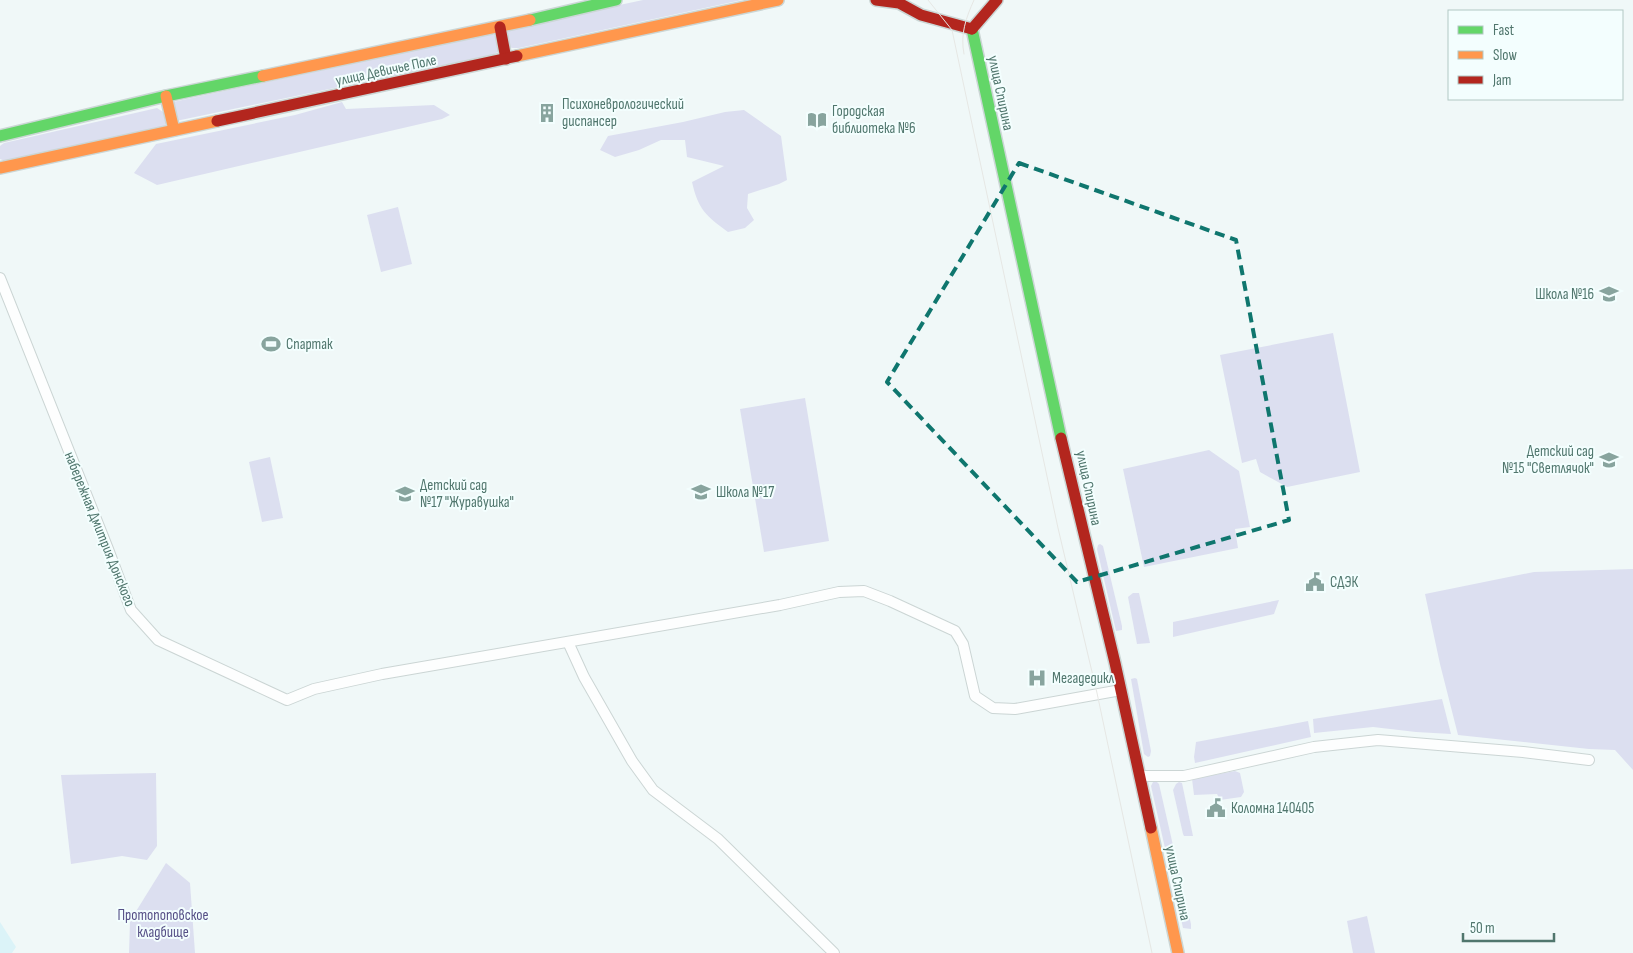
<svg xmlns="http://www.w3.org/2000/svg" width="1633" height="953" font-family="'Sofia Sans Condensed',sans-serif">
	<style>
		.green { fill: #dcdff0 }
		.sand { fill: #dbf3f8 }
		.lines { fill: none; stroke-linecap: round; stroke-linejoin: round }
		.street-casing { stroke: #cbd5d4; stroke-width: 12 }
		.fast-casing { stroke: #cbd6d5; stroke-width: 14 }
		.slow-casing { stroke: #cbd6d5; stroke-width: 14 }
		.jam-casing { stroke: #cbd6d5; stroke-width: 14 }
		.street { stroke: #fdfefe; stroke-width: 10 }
		.fast { stroke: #63d668; stroke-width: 11 }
		.slow { stroke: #ff974d; stroke-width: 11 }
		.jam { stroke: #b3261e; stroke-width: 11 }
		.tram { stroke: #e6e7e4; stroke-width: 1 }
		.marked { fill: none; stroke: #0f766e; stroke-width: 4; stroke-dasharray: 10 6; stroke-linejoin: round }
		.labels { text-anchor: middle; stroke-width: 4; stroke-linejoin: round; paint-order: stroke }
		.street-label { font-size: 15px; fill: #50766d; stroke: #f3fefe }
		.poi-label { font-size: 15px; fill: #50766d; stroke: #f3fefe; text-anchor: start }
		.park-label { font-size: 15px; fill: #554f86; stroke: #f3fefe }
	</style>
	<rect width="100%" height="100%" fill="#f0f8f8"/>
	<g class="green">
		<path d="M643,0h99l-223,48h-6l-6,-1v-16l4,-3z"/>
		<path d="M492,34l5,3 1,15 -6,3 -316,66 -3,-19z"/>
		<path d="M342,102l4,7 88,-4 16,10 -8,4 -285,66 -23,-12 22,-29 139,-29z"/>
		<path d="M157,108l6,4 3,12 -3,4 -158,33 -5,-2v-13l4,-3z"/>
		<path d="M744,110l37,26 6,44 -8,4 -31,10 -1,14 7,12 -9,8 -17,4c-22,-16 -30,-23 -36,-50l32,-16 -37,-9 -2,-17h-24l-22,10 -24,7 -15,-7 8,-14 75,-14 42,-10z"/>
		<path d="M398,207l14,57 -31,8 -14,-57z"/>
		<path d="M1333,333l27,139 -73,15 -27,-15 -4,-13 -14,4 -22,-108z"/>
		<path d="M805,398l24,143 -65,11 -24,-143z"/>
		<path d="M1209,450l30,21 11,56 -15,2 3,19 -94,19 -21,-98z"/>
		<path d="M270,457l13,61 -21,4 -13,-60z"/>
		<path d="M1100,544l3,2 19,80v4l-6,1 -19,-82 1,-4z"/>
		<path d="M1633,569v201l-18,-20 -26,-1 -131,-14 -18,-71 -15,-70 109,-22z"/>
		<path d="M1133,593h6l11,50 -13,1 -9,-47z"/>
		<path d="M1279,600l-5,14 -101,23v-15z"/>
		<path d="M1135,678l2,1 14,72 -1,5 -2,1 -4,-3 -13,-75z"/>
		<path d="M1442,699l9,35 -35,-2 -43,-5 -59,6 -1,-14z"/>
		<path d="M1308,721l3,16 -116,26 -1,-6 2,-15z"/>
		<path d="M1235,771l5,2 4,19 -3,5 -21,3 -3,-6 -23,1 -2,-16z"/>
		<path d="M156,773l1,73 -10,14 -25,-4 -51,8 -10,-89z"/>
		<path d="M1156,781l3,3 32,140v5l-8,-1 -32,-142 2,-4z"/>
		<path d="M1179,782l3,1 11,53h-9l-1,-2 -10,-44 3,-6z"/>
		<path d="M166,863l24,20 5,70h-66l1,-32z"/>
		<path d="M1367,916l8,37h-22l-6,-32z"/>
	</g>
	<path class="sand" d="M0,922l16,25 -4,6h-12z"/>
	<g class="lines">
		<g class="street-casing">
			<g id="street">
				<path d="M0,278l108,271 23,61 27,30 129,60 27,-11 68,-15 398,-69 59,-13 25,-1 26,10 65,30 8,13 12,52 18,12 22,1 106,-19"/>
				<path d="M568,642l16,35 48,84 21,29 65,49 116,114"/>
				<path d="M1140,776h44l130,-29 64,-7 145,12 66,8"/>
			</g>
		</g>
		<g class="fast-casing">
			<g id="fast">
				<path d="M530,20l86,-20"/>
				<path d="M972,29l89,409"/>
				<path d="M0,136l166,-40 97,-20"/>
			</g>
		</g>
		<g class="slow-casing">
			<g id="slow">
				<path d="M517,56l261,-56"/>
				<path d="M263,76l267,-56"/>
				<path d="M166,96l8,34"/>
				<path d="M0,168l217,-47"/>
				<path d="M1151,828l27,125"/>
			</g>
		</g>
		<g class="jam-casing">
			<g id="jam">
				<path d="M876,0l23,3 22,12 51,14"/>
				<path d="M500,27l6,32"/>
				<path d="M972,29l25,-29"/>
				<path d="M217,121l300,-65"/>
				<path d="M1061,438l54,225 36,165"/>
			</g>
		</g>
		<use href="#street" class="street"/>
		<use href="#fast" class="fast"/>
		<use href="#slow" class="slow"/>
		<use href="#jam" class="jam"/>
		<g class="tram">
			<path d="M928,0l24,30 106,498 39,165 55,260"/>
			<path d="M964,54c-4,-20 2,-36 10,-54"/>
		</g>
	</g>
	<path class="marked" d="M1019,163l217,77 53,280 -212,62 -190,-200z"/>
	<defs>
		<g id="building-bare" transform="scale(1.5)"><path d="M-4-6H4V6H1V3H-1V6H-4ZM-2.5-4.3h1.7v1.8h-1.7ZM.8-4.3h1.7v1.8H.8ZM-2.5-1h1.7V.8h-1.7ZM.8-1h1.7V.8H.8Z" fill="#88a49e" stroke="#f3fefe" stroke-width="2.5" paint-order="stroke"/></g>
		<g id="library-bare" transform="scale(1.5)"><path d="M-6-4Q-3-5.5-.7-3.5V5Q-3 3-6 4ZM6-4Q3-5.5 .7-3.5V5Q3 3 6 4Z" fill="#88a49e" stroke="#f3fefe" stroke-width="2.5" paint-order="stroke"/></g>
		<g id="school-bare" transform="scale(1.5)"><path d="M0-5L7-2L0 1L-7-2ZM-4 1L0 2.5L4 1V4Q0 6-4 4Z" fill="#88a49e" stroke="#f3fefe" stroke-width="2.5" paint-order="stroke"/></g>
		<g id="stadium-bare" transform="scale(1.5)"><path d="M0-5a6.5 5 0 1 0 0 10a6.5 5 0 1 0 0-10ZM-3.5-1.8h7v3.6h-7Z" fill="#88a49e" stroke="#f3fefe" stroke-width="2.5" paint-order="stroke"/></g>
		<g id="civic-bare" transform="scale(1.5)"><path d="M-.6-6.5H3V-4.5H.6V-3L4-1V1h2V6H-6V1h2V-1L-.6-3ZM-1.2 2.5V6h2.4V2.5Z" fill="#88a49e" stroke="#f3fefe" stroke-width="2.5" paint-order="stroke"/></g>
		<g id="hospital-bare" transform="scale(1.5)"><path d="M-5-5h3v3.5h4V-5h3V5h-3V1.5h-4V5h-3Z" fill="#88a49e" stroke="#f3fefe" stroke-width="2.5" paint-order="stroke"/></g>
	</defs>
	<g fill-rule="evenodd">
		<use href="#building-bare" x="547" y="113"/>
		<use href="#library-bare" x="817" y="120"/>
		<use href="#school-bare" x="1609" y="294"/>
		<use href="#stadium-bare" x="271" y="344"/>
		<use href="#school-bare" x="1609" y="460"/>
		<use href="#school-bare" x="701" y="492"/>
		<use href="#school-bare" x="405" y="494"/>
		<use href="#civic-bare" x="1315" y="582"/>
		<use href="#hospital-bare" x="1037" y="678"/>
		<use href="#civic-bare" x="1216" y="808"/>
	</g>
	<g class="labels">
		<g class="street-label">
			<text transform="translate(386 70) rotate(-12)" y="5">улица Девичье Поле</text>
			<text transform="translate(1001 93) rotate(78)" y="5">улица Спирина</text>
			<text transform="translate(1089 488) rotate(78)" y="5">улица Спирина</text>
			<text transform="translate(100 529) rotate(68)" y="5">набережная Дмитрия Донского</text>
			<text transform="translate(1178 883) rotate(78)" y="5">улица Спирина</text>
		</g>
		<g class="poi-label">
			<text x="562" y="109">Психоневрологический<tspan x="562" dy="17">диспансер</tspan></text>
			<text x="832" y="116">Городская<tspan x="832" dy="17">библиотека №6</tspan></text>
			<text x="1594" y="299" text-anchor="end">Школа №16</text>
			<text x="286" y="349">Спартак</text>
			<text x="1594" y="456" text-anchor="end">Детский сад<tspan x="1594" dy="17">№15 "Светлячок"</tspan></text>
			<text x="420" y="490">Детский сад<tspan x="420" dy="17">№17 "Журавушка"</tspan></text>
			<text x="716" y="497">Школа №17</text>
			<text x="1330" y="587">СДЭК</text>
			<text x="1052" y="683">Мегадедикл</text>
			<text x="1231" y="813">Коломна 140405</text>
		</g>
		<g class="park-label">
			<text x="163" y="920">Протопоповское<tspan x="163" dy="17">кладбище</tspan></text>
		</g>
	</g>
	<rect x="1448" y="10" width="175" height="90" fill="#f3fefe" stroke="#b2c8c4"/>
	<rect x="1458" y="26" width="25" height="8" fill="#63d668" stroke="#b2c8c4"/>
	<text x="1493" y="35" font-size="15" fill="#50766d">Fast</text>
	<rect x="1458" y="51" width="25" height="8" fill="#ff974d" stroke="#b2c8c4"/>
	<text x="1493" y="60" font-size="15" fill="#50766d">Slow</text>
	<rect x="1458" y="76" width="25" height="8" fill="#b3261e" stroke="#b2c8c4"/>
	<text x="1493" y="85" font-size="15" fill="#50766d">Jam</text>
	<path d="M1463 933v8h91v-8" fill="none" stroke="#50766d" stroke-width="2.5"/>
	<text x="1470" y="933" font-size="15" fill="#50766d" stroke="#f3fefe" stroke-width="4" paint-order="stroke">50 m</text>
</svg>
